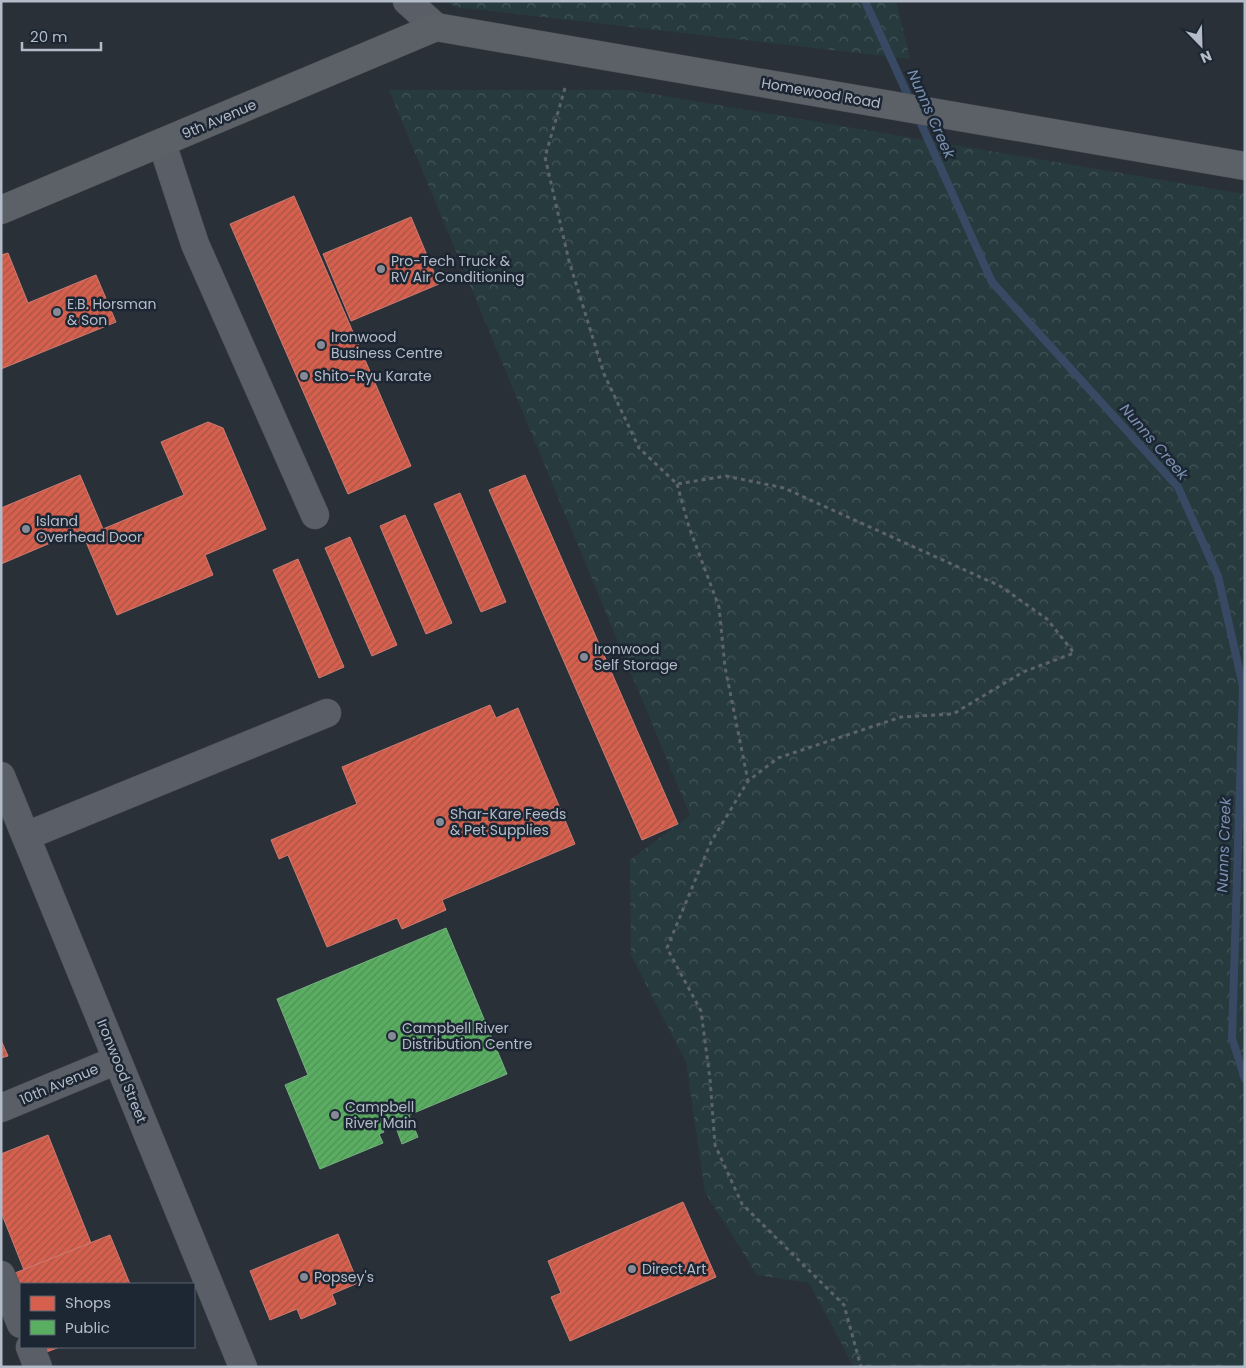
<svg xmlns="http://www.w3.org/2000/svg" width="1246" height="1368" font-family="Poppins,sans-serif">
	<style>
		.forest { fill: url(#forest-crowns) }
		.shops { fill: url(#shops-hatch); stroke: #cc7c72 }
		.public { fill: url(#public-hatch); stroke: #75b280 }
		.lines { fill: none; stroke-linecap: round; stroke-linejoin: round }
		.stream { stroke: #384963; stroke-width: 8 }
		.minor-casing { stroke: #484c53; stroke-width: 29 }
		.major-casing { stroke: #484c55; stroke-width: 29 }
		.path { stroke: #5d636a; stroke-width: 3; stroke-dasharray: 4 4; stroke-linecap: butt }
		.minor { stroke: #5a5e66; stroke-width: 28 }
		.major { stroke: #5c6168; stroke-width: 28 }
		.poi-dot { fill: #848b96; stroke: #1d2633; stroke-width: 2 }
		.labels { text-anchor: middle; stroke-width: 5; stroke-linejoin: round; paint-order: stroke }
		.street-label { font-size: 14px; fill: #b4bcc9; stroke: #1d2633 }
		.poi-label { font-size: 14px; fill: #b4bcc9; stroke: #1d2633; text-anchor: start }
		.water-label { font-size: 15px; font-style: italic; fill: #7c92b1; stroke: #1d2633 }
	</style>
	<defs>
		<pattern id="forest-crowns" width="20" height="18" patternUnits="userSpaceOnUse" patternTransform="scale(1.25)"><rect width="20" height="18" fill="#273a3e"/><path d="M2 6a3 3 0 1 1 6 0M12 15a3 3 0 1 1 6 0" fill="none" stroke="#445559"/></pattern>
		<pattern id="shops-hatch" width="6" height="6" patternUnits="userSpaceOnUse" patternTransform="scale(1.25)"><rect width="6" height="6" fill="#d6604d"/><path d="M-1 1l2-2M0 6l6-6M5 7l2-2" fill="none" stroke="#a65448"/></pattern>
		<pattern id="public-hatch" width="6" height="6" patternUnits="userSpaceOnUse" patternTransform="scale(1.25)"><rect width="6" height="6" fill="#5aae61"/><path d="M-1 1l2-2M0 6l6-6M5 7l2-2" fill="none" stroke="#519058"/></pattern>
	</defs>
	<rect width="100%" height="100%" fill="#2a3038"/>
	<g class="forest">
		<path d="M447,1h449l14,58 -455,-52z"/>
		<path d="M629,90l616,104v1173h-391l-45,-84 -52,-8 -52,-83 -19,-130 -55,-107 -1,-95 60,-45 -301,-725z"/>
	</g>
	<g class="shops">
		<path d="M294,196l117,270 -63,28 -118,-270z"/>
		<path d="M411,217l28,67 -88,37 -28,-67z"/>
		<path d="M8,253l20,50 68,-28 20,47 -115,47v-114z"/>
		<path d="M208,422l15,6 43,101 -61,26 8,20 -96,40 -36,-85 -80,34v-56l79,-33 23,54 81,-34 -23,-53z"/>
		<path d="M525,475l153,349 -36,16 -153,-350z"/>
		<path d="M460,493l46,109 -25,10 -47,-108z"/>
		<path d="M405,515l47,108 -26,11 -46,-108z"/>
		<path d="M350,537l47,108 -25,11 -47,-108z"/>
		<path d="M298,559l46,108 -25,11 -46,-108z"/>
		<path d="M490,705l6,13 22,-10 57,136 -133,56 4,10 -44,19 -5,-11 -70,29 -39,-92 -9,4 -8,-19 86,-36 -15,-37z"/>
		<path d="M1,1040l7,16 -7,2z"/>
		<path d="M48,1135l43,108 -67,27 -23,-58v-58z"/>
		<path d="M683,1202l33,75 -146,64 -19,-44 10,-4 -13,-32z"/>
		<path d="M338,1234l20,49 -26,11 4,10 -35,15 -4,-10 -27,11 -20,-49z"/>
		<path d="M110,1235l20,49h-109v20l-11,-29z"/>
		<path d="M38,1347h22l-19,7z"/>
	</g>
	<path class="public" d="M446,928l61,146 -98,41 9,22 -16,7 -8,-22 -12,6 2,4 -5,2 4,9 -63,26 -35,-84 23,-10 -31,-76z"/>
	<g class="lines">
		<g class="stream">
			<path d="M865,1l46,101"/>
			<path d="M918,117l74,165 186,205 40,89 25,110 -11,352 13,41"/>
		</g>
		<g class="minor-casing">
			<g id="minor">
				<path d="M407,1l29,26"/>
				<path d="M162,143l33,101 120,271"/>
				<path d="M1,776l242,591"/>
				<path d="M26,836l301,-123"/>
				<path d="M1,1108l116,-48"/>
				<path d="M1,1275l20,49"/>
				<path d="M30,1347l8,20"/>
			</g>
		</g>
		<g class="major-casing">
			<path id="major" d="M1,210l435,-183 809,139"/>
		</g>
		<g class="path">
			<path d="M565,88l-20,69 24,104 35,113 35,74 38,36 49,-8 58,12 216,98 47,33 27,34 -51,19 -70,42 -52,3 -123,41 -30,23 -37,61 -44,106 34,63 9,68 5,66 27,59 102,101 17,62"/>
			<path d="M677,484l12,43 30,80 6,60 23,114"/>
		</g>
		<use href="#minor" class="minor"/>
		<use href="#major" class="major"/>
	</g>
	<g class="poi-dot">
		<circle cx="381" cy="269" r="5"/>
		<circle cx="57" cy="312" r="5"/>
		<circle cx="321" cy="345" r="5"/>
		<circle cx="304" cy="376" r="5"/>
		<circle cx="26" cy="529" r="5"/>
		<circle cx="584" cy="657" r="5"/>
		<circle cx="440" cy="822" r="5"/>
		<circle cx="392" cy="1036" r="5"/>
		<circle cx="335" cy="1115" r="5"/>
		<circle cx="632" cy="1269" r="5"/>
		<circle cx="304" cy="1277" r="5"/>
	</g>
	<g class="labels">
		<g class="street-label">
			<text transform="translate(821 93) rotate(10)" y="5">Homewood Road</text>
			<text transform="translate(219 119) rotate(-23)" y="5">9th Avenue</text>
			<text transform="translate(122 1071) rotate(68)" y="5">Ironwood Street</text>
			<text transform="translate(59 1084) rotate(-23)" y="5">10th Avenue</text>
		</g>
		<g class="poi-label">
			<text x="391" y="266">Pro-Tech Truck &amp;<tspan x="391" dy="16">RV Air Conditioning</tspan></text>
			<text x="67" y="309">E.B. Horsman<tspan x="67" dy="16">&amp; Son</tspan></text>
			<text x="331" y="342">Ironwood<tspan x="331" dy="16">Business Centre</tspan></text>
			<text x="314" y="381">Shito-Ryu Karate</text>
			<text x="36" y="526">Island<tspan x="36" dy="16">Overhead Door</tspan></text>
			<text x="594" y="654">Ironwood<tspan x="594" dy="16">Self Storage</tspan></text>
			<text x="450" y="819">Shar-Kare Feeds<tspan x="450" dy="16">&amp; Pet Supplies</tspan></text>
			<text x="402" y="1033">Campbell River<tspan x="402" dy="16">Distribution Centre</tspan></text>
			<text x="345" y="1112">Campbell<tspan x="345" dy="16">River Main</tspan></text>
			<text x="642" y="1274">Direct Art</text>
			<text x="314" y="1282">Popsey's</text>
		</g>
		<g class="water-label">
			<text transform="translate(931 114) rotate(66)" y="5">Nunns Creek</text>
			<text transform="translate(1154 442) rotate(49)" y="5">Nunns Creek</text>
			<text transform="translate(1224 845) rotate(-88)" y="5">Nunns Creek</text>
		</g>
	</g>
	<rect width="1246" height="1368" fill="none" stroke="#b4bcc9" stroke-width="5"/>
	<rect x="20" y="1283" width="175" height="65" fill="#1d2633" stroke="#59626f"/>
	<rect x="30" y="1296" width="25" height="15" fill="#d6604d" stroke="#59626f"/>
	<text x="65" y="1308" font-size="15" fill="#b4bcc9">Shops</text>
	<rect x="30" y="1320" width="25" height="15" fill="#5aae61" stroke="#59626f"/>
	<text x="65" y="1333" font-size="15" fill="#b4bcc9">Public</text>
	<g transform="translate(1201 45) rotate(157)" stroke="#1d2633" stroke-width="4" paint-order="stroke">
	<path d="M0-4L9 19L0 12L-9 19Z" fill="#b4bcc9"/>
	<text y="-8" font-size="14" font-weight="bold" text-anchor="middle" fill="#b4bcc9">N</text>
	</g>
	<path d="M22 42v8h79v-8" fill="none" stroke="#b4bcc9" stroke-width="2.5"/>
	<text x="30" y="42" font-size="15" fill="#b4bcc9" stroke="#1d2633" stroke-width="4" paint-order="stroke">20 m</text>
</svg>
